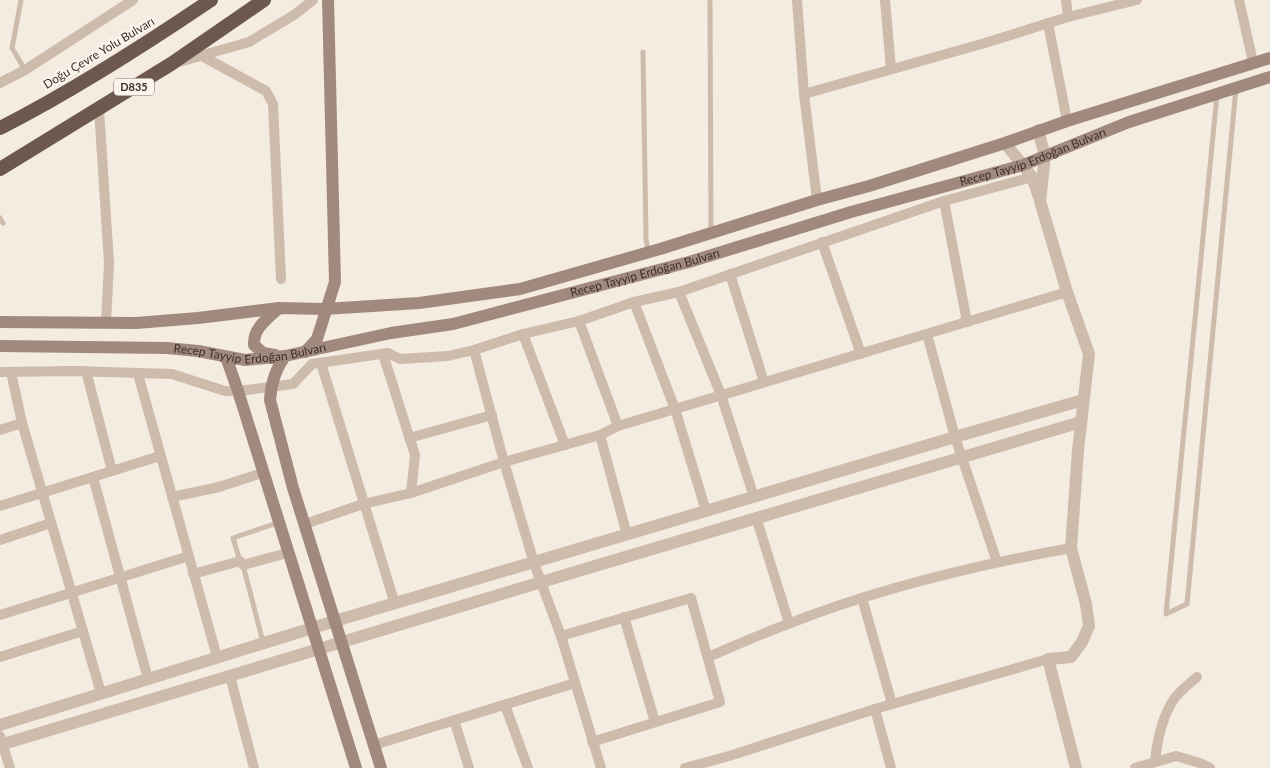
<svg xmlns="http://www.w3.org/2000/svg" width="1270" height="768" font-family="Lato,sans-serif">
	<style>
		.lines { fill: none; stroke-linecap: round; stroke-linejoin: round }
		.service { stroke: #cdbbac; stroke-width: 5 }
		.minor { stroke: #cdbbac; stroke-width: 10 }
		.tertiary { stroke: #cdbbac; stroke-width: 12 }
		.secondary { stroke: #a18a7d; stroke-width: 12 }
		.trunk { stroke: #6c584f; stroke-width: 14 }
		.labels { text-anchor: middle; stroke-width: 4.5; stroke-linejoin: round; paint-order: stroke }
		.shield { fill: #fbf5ee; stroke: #756b66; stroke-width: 1 }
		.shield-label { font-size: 11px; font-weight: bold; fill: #3b302b }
		.street-label { font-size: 12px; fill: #3b302b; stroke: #fbf5ee }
	</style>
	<rect width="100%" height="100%" fill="#f4ebe1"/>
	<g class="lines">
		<g class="service">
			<path d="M21,0l-9,48 13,22"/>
			<path d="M710,0l1,233"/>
			<path d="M643,52l3,187 2,12"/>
			<path d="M1217,95l-51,519 21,-10 49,-516"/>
			<path d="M0,218l3,5"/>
			<path d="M240,561l-7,-23 44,-15"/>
			<path d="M243,565l20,77"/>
		</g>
		<g class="minor">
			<path d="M797,0l7,94 13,106"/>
			<path d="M885,0l6,69"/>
			<path d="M1066,0l2,17"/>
			<path d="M1239,0l14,62"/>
			<path d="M1048,23l19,98"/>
			<path d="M202,56l64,35 7,13 8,175"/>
			<path d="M179,62l70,-20 45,-27 19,-15"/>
			<path d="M0,83l25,-13 108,-70"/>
			<path d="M804,94l181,-51 83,-26 69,-17"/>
			<path d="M99,109l10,154 -3,60"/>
			<path d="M944,201l23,121"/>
			<path d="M822,242l39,112"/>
			<path d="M730,274l34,108"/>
			<path d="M679,292l42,103 33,102"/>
			<path d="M634,302l41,107 31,102"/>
			<path d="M579,321l39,105"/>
			<path d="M523,334l42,111"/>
			<path d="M927,334l28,103 42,125"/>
			<path d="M474,350l30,112 30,101 27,73 40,132"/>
			<path d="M383,354l32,101 -4,38"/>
			<path d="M321,363l74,241"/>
			<path d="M86,371l26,100"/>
			<path d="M0,372l73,-1 99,3 53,17h13l55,-7 19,-20 76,-11 12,6 48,-3 26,-6 49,-16 56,-13 55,-19 45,-10 265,-91 88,-24"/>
			<path d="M11,372l11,51 79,270"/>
			<path d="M138,374l79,283"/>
			<path d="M0,430l22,-7"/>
			<path d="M600,435l27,100"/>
			<path d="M409,438l83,-23"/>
			<path d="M93,477l55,202"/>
			<path d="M172,497l47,-10 43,-14"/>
			<path d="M0,506l160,-50"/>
			<path d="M756,517l33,106"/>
			<path d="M305,524l58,-20 48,-11 93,-31 96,-27 18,-9 449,-134"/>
			<path d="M0,540l51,-17"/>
			<path d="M193,574l47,-13 3,4 44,-12"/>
			<path d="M862,598l30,106"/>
			<path d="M0,615l189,-59"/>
			<path d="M624,617l31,105"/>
			<path d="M561,636l130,-38 29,104 -128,40"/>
			<path d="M0,657l83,-26"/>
			<path d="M708,657c26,-11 53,-23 80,-33 91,-36 188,-59 283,-76"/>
			<path d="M230,676l24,92"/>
			<path d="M505,705l23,63"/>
			<path d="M875,709l16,59"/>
			<path d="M454,720l15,48"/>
			<path d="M0,736l10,32"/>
			<path d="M374,745l201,-62"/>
			<path d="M1155,762c2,-21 7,-45 19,-63 6,-8 15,-15 23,-22"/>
			<path d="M685,768l44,-12 146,-47 173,-50"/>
			<path d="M1135,768l41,-12 24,7 10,5"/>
		</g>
		<g class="tertiary">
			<path d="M1038,130l7,26 -5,45 27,91 22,62 -11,96 -7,98 15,56 3,22 -7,16 -11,15 -23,2 28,109"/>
			<path d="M1005,143l27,34 7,20"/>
			<path d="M0,725l335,-104 620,-184 128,-37"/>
			<path d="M0,745c360,-108 720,-218 1081,-323"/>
		</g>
		<g class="secondary">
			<path d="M0,322l136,1 62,-5 81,-10 46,1 94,-6 101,-14 140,-40 157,-49 52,-14 136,-43 62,-22 203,-63"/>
			<path id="s1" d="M0,346l167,2 31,3 47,9 40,-4 106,-23 62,-9 236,-62 162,-50 172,-47 106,-43 141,-45"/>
			<path d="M305,352l12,-13 18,-57 -7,-282"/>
			<path d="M275,355l-12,-2 -9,-8c-1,-17 13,-26 25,-37"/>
			<path d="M285,356c-10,14 -14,27 -15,44l23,88 88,280"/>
			<path d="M226,357l12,34 118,377"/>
		</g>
		<g class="trunk">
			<path d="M0,128c73,-37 143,-82 211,-128"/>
			<path d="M0,169l171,-105 93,-64"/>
		</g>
	</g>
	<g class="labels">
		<rect class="shield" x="114" y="78.5" width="40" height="17" rx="4"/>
		<g class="shield-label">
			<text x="134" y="91">D835</text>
		</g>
		<g class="street-label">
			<text transform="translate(99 53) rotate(-31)" y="4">Doğu Çevre Yolu Bulvarı</text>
			<text dy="4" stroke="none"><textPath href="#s1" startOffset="1061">Recep Tayyip Erdoğan Bulvarı</textPath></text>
			<text dy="4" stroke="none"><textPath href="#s1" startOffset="656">Recep Tayyip Erdoğan Bulvarı</textPath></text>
			<text dy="4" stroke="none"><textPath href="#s1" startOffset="251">Recep Tayyip Erdoğan Bulvarı</textPath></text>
		</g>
	</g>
</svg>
